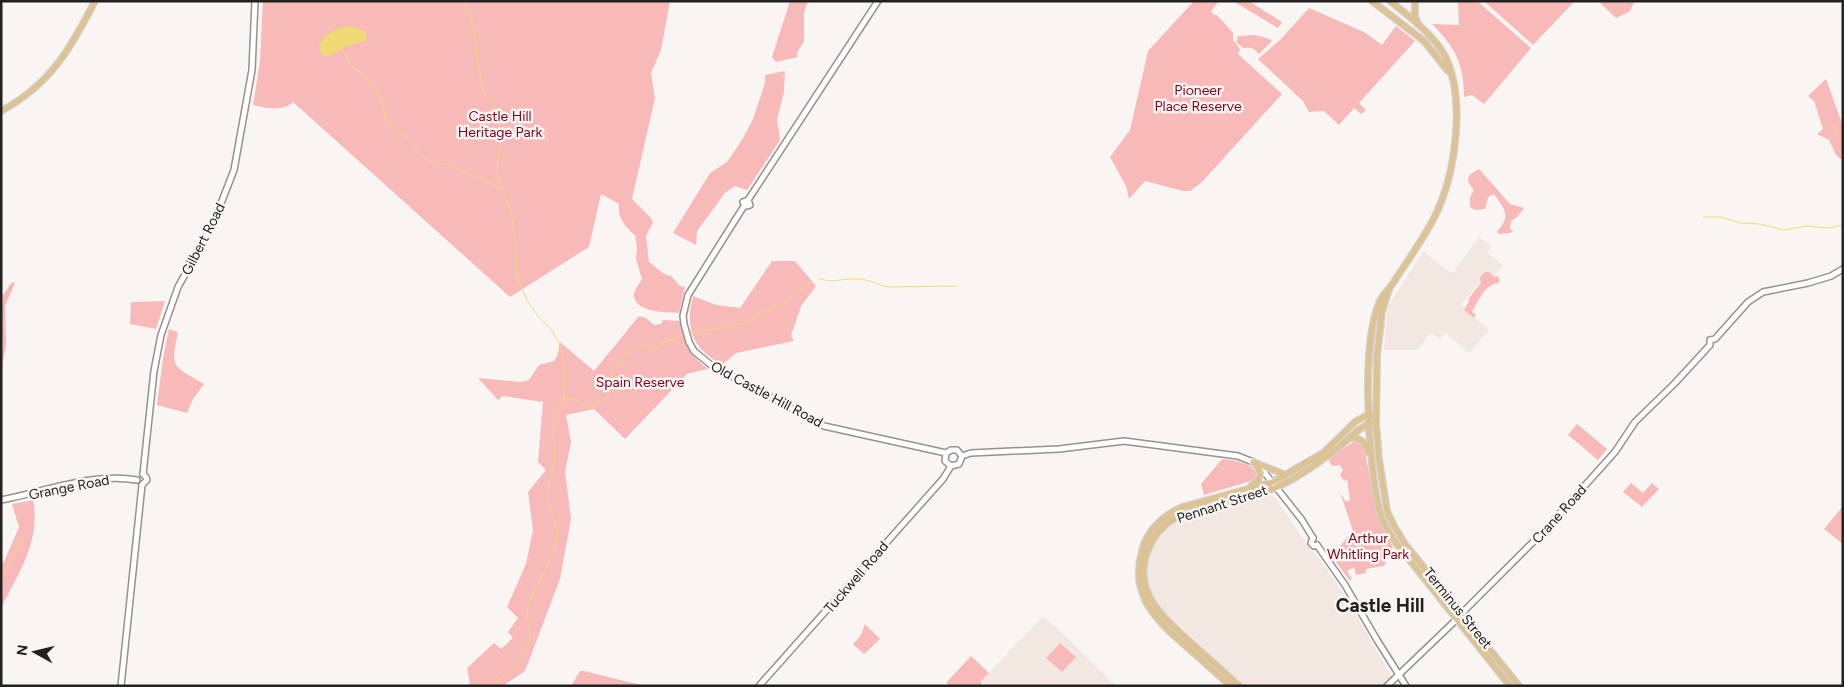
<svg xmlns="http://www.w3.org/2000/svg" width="1844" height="687" font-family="Figtree,sans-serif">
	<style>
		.built { fill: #f2e8e1 }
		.green { fill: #f7bab9 }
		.water { fill: #efda76 }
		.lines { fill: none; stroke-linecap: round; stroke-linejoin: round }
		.stream { stroke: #efda76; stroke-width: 1 }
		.secondary-casing { stroke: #959290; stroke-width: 8 }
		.primary-casing { stroke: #d3d3d3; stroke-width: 8 }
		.secondary { stroke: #fff; stroke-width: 5 }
		.primary { stroke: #ddc293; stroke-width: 5.5 }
		.labels { text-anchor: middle; stroke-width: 5; stroke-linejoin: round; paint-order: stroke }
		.park-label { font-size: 14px; fill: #81001d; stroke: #f8f5f3 }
		.street-label { font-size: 14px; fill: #232221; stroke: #f8f5f3 }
		.district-label { font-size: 19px; font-weight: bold; fill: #232221; stroke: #f8f5f3 }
	</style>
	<rect width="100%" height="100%" fill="#f8f5f3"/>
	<g class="built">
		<path d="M1479,237l12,9 -4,7 16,12 -10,12 -5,-3 -28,31 29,25 -20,23 -24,-21 -5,8 -9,-8 -13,18h-34l3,-38 2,-7 34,-54 29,23z"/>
		<path d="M1270,495l5,3 20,28 7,12 22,27 22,32 51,89h-152l-79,-73 -11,-12 -7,-16 -1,-15 3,-14 5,-13 15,-17 10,-6 11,-4z"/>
		<path d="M1043,616l14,12 59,58h-129l-6,-5z"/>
	</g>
	<g class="green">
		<path d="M263,1h407l-9,49 -10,23 4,25 -23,101 19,19 2,4 -7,14 3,26 15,12 7,2 9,10 5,1 -6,26c-12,-1 -43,0 -45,-17 -1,-5 6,-13 8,-17l-6,-20 1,-11 -2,-13c-10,-7 -18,-19 -16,-31l-18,-10 -12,53 -79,50 -217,-195c-10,10 -27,6 -40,3l7,-44z"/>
		<path d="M790,1h18l-4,11v29l-7,12 1,4 -22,5 -4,-5z"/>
		<path d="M1194,1h25l-8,10 3,4h3l16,18v7l7,9 -2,5 44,40 -81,89 -11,8h-7l-38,-10 -16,18 -3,-13 -16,-29 20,-27 18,-79z"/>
		<path d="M1233,1h16l33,21 -4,6z"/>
		<path d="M1458,1h19l54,47 -47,56 -12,-9 -8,2c0,-33 -9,-50 -32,-73l27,1z"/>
		<path d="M1484,1h91l-42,44z"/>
		<path d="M1598,1h37l-6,11 -13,6z"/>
		<path d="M1309,8l55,24 18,13 14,-19 19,15 -56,62 7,7 -5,4 -7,-6 -15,17 -15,-14 -15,1 -6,-11 -45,-42 23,-20z"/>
		<path d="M1255,35l15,4 2,2 -13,13c-6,-6 -7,-7 -16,-6l-7,-6 2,-6z"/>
		<path d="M785,71l-1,21 -7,28 3,20 -33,50 -12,-4 -10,7 -28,38 -1,14 -23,-12 37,-60 17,-11 15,-22 11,-21 12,-36v-8z"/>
		<path d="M1826,79l17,47v35l-7,-6 -7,-15 -12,-6 6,-5 -9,-28 -6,-5z"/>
		<path d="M1479,169l31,35 14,4 -7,9 -6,4 -1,8 3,2 -3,2 -12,1 -1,-3c15,-14 7,-23 -3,-37l-6,3 -3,12 -10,1 -5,-3v-10l4,-7c-9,-11 -8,-14 5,-21z"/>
		<path d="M772,261h23l21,25 -15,20 -10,30 3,5 -58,12 -14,12c-30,-17 -37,-36 -29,-69l23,9 24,3z"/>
		<path d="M1485,272h4l4,4 6,1v6c-13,0 -22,19 -27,29l4,3 -2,3 -10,-8 5,-9v-3l12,-15 -1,-6z"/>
		<path d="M12,282l3,1 -10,23 1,38 -5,30v-76z"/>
		<path d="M165,301l-9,28 -26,-5 1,-22z"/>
		<path d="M639,316l7,2 8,7 7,-1 2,-4 17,1c2,19 12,37 28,48l-21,5 -62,65 -31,-30 -28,6 5,27 -6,30 6,47 -11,60 -35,92 -22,15h-36l3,-3 -3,-15 27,-25 7,6 12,-11 -5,-6 10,-14 -11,-11 19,-43 7,-34 -5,-38 18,-22 -8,-8 5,-60 -40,-6 -5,4 -20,-22 42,4 9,-2 10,-15 15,-4 4,-7 2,-12 34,29z"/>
		<path d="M169,329l9,3c-8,38 -5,33 26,52l-11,15 -6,14 -30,-8 6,-47z"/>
		<path d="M1577,424l30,25 -9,11 -30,-25z"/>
		<path d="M1353,442l9,1 2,4 13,67 16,33 -9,19 -18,3v4l-10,2 -2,-8 -7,4 5,8 -2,2 -22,-30 3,-1 3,3 19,-22 -13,-39 6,10 4,-2 -3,-21 -3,2 -4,-6 3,-5 -3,-5 -8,1 -4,-7z"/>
		<path d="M1222,459c13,2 25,2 34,13l1,5 -6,4 -47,14 -3,-11z"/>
		<path d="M1631,483l12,10 9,-10 7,6 -17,18 -19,-15z"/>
		<path d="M33,500c8,41 -14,72 -32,108v-45l3,-1 15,-35 -7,-23z"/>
		<path d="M1843,506v38l-19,-15z"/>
		<path d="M865,624l15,15 -16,15 -11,-10 8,-9z"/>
		<path d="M1060,643l16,14 -14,15 -16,-14z"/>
		<path d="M971,656l18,17 -8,8 1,5h-33l-3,-3z"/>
		<path d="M580,671h4l61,15h-74z"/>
	</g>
	<path class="water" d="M351,26l15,5v10l-19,5 -18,10 -7,-1 -3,-11c9,-12 18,-17 32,-18z"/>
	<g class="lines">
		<g class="stream">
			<path d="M465,1l9,27 3,30 6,33 13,18 3,9 1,26 -3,25 1,10 12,30 5,27 2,40 10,24 10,15 15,15 8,15 4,18v36"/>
			<path d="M342,49l10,17 9,7 17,20 3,6 5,20 4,6 15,11 18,21 8,5 22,4 47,22"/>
			<path d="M1831,123l12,18"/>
			<path d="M1703,217h17l21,6 19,1 24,6 22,-4 22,2 15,-3"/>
			<path d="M819,279c17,4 24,-1 40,0 10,0 20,7 31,8l66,-1"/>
			<path d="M690,333l55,-10 19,-12 21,-8 26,-21"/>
			<path d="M1,577l16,-26 7,-16"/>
			<path d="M487,686c20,-7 44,-32 43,-54 0,-9 -5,-17 -2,-26 6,-23 25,-43 29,-67 2,-15 -10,-30 -10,-44 0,-11 6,-20 7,-30 1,-10 0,-21 -1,-30 -1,-8 7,-30 11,-36 12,-2 18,7 30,7l14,-10 2,-5 3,-6 -1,-15 7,-6c0,-9 5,-7 11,-12 4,-3 5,-6 10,-9l13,6h4l5,-6 24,-9"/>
		</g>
		<g class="secondary-casing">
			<g id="secondary">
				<path d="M748,200l2,5 -4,1 -3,-4 5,-2 130,-199"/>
				<path d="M744,206l-56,89 -5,21 1,8 5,18 5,9 17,14 113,61 122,27"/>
				<path d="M962,456l9,-3 88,-4 65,-8 114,15 15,6 11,10 38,48 11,18"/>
				<path d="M951,466l-6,-5 1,-8 5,-3h6l5,6"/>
				<path d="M951,466l8,-2 3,-8"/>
				<path d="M143,474l11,-103 7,-36 17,-48 35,-63 21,-54 18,-100 3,-69"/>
				<path d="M142,485l5,-5 -1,-3 -3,-3"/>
				<path d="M1,500c44,-8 91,-28 136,-20"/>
				<path d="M1313,538l-2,5 3,3 3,-1"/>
				<path d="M1317,545l28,40 32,55 29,46"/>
				<path d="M1462,613l82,-82 71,-79 20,-30 40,-39 35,-38v-5l5,-1 33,-37 15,-10 45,-9 23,-7 12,-7"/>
				<path d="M121,686l21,-201"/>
				<path d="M759,686l184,-207 8,-13"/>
				<path d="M1387,686l70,-67"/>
			</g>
		</g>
		<g class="primary-casing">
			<g id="primary">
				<path d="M1372,1l52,40 24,30"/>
				<path d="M1390,1c18,14 47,37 56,57 20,44 9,119 -12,160 -13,25 -30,48 -45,71 -33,26 -20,185 -9,224 3,11 10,21 16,30l114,143"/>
				<path d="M1415,1v15l3,8"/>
				<path d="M1,111c49,-26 70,-63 94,-110"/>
				<path d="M1389,289l-7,23 -5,44 -1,68 3,35 8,52 7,15 11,18 114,142"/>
				<path d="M1350,438c11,-1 16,5 19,15"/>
				<path d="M1253,462l33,13"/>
				<path d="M1251,486l7,-6 3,-7 -6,-10"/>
				<path d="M1231,686c-15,-13 -29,-26 -43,-38 -31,-27 -59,-52 -46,-97 5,-21 21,-35 40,-44l91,-25 50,-29 33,-32 12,-6h8"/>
				<path d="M1239,686c-17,-16 -34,-31 -51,-46 -27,-25 -56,-49 -40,-90 5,-13 15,-25 27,-32 31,-17 69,-16 102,-31 18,-8 44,-26 61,-39 9,-7 21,-22 33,-24"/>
			</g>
		</g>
		<use href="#secondary" class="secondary"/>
		<use href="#primary" class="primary"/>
	</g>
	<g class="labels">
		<g class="park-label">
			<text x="1198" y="95">Pioneer<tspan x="1198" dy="16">Place Reserve</tspan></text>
			<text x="500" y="121">Castle Hill<tspan x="500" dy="16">Heritage Park</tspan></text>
			<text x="640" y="387">Spain Reserve</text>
			<text x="1368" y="543">Arthur<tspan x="1368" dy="16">Whitling Park</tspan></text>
		</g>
		<g class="street-label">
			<text transform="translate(203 239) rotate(-63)" y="5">Gilbert Road</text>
			<text transform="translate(767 394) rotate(28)" y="5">Old Castle Hill Road</text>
			<text transform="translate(69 487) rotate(-11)" y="5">Grange Road</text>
			<text transform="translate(1222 504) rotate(-18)" y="5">Pennant Street</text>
			<text transform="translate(1559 514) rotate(-48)" y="5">Crane Road</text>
			<text transform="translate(856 577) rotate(-49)" y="5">Tuckwell Road</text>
			<text transform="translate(1458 608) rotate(51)" y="5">Terminus Street</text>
		</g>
		<g class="district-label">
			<text x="1380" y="612">Castle Hill</text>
		</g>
	</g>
	<rect width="1844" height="687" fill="none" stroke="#232221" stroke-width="5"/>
	<g transform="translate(35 652) rotate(278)" stroke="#f8f5f3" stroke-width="4" paint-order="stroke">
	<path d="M0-4L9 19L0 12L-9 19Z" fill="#232221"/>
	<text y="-8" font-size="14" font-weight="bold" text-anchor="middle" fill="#232221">N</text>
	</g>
</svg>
